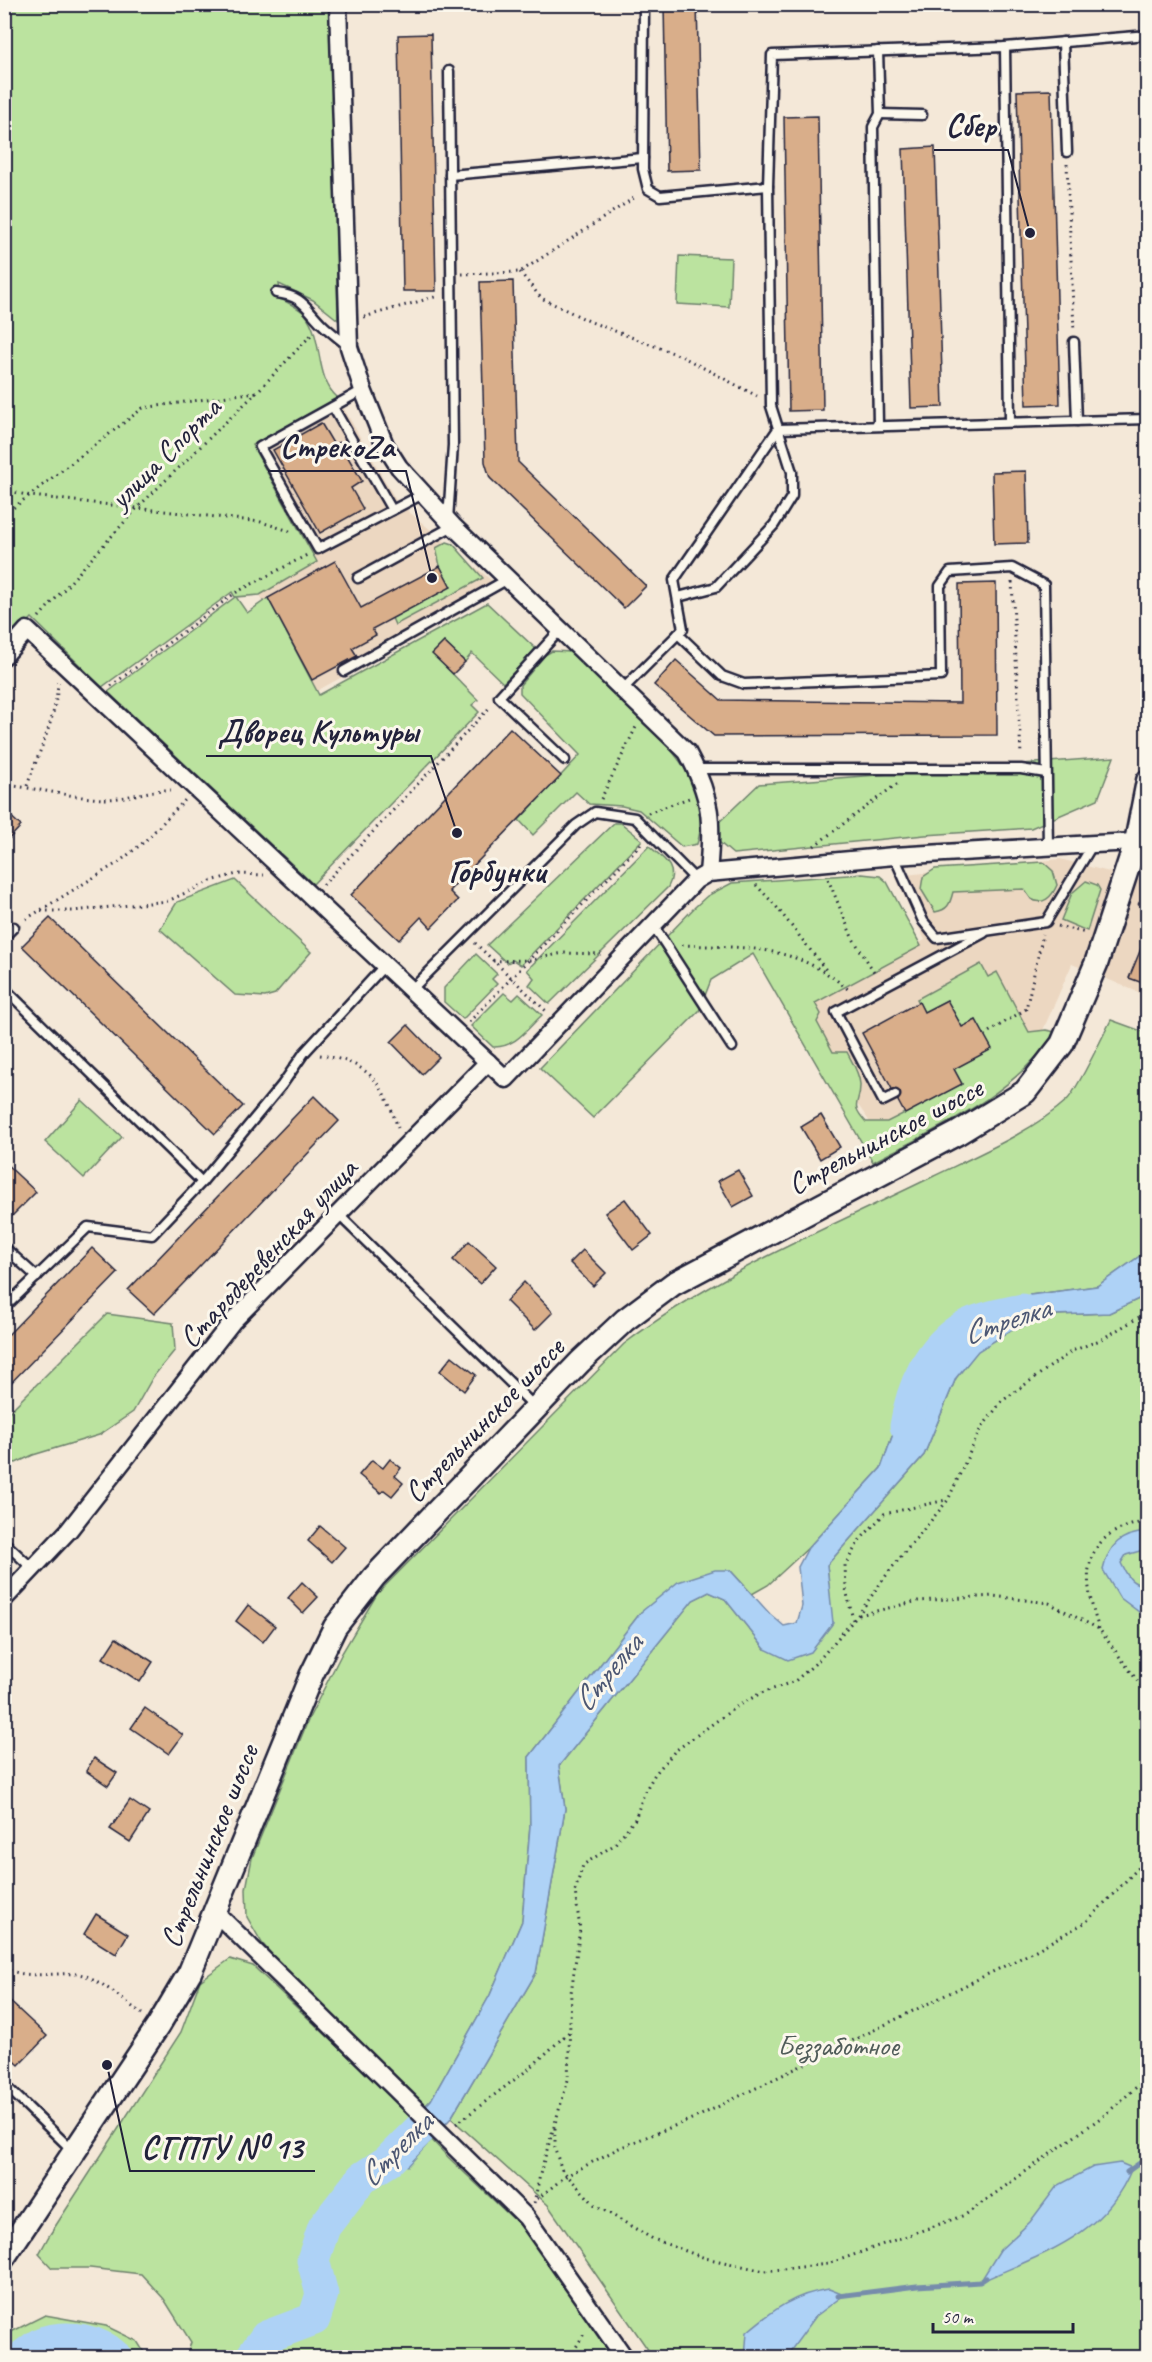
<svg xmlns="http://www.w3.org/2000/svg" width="1152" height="2362" font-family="Caveat,sans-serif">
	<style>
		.built { fill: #ecd7c1 }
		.green { fill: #bbe39f; stroke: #6e826d; stroke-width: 1.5 }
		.water { fill: #aed2f6; stroke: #768cab; stroke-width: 1.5 }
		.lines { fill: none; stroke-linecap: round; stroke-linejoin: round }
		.stream { stroke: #768cab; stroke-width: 5 }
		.river { stroke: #aed2f6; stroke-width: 33 }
		.building { fill: #d9ae8a; stroke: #22223b; stroke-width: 1.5 }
		.lane-casing { stroke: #22223b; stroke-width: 13 }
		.street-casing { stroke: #22223b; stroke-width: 21 }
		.secondary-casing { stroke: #22223b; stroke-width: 27 }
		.path { stroke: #22223b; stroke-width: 3; stroke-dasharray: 1.5 4.5; stroke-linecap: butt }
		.lane { stroke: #fbf7ec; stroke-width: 8 }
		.street { stroke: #fbf7ec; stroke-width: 16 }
		.secondary { stroke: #fbf7ec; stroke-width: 22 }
		.labels { text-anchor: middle; stroke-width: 6; stroke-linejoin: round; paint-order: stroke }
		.street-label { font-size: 30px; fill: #22223b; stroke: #fbf7ec }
		.park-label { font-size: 30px; fill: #505c59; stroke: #fbf7ec }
		.water-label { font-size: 32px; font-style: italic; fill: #4c5773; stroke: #fbf7ec }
		.quarter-label { font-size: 33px; font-weight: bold; fill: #22223b; stroke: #fbf7ec }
		.leader { fill: none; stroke: #22223b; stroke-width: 2 }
		.callout-dot { fill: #22223b; stroke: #fbf7ec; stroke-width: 2 }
		.callout-label { font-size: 32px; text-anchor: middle; font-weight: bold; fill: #22223b; stroke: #fbf7ec; stroke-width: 6; stroke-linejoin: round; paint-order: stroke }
	</style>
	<rect width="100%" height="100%" fill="#f4e8d8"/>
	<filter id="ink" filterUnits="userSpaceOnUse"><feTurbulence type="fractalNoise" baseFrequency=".0167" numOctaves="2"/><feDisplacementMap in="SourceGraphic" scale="12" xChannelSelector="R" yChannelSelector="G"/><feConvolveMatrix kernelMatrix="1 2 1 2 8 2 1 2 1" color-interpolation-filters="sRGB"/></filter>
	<g filter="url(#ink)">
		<g class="built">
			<path d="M338,398l59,104 105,87 -189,104 -53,-98 56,-33 -64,-117z"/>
			<path d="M1060,859l87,23v114l-75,-32 -39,89 -151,86 -92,-130 135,-69 -30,-64z"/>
		</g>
		<g class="green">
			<path d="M4,5h326l8,315 -25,-20 -34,-16 2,15c7,4 19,9 24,15 19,24 9,64 33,84l-86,47 65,117 -57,33 -24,2 11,16 21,-15 51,97 168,-92 49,46 -33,34 -31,-30 -7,9 -21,-20 -11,12 45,46 -6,5 7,7 -166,172 -205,-192 127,-95 -3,-5 -130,95 -70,-69 -27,27z"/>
			<path d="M679,256l52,2 -2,49 -52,-3z"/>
			<path d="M447,542l6,2 30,34 -88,47 -3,-7 58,-31 -10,-21 -4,-18z"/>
			<path d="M552,651l20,1c33,33 105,92 122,133 7,18 9,41 3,59l-15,3 -43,-37 -17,-4 -33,-2 -13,-12 -43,43 -14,-15 61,-65 -60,-62v-8l25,-30z"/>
			<path d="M1114,757l-16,42 -67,29 -106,7 -192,19 -14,-12 -3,-17 43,-41z"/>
			<path d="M614,823h7l21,17 -121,125 -8,-5 -6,3 -20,-18z"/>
			<path d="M649,846c14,12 30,21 19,41l-119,117 -20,-19 5,-7 -7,-8z"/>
			<path d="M1043,862l10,9 4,14c-5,12 -14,21 -26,14l-7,-10 -71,3c-3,12 -5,18 -18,20l-14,-23 2,-12 12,-8z"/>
			<path d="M862,874l18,2 7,6 34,64 -106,57 6,11 -4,8 16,30h14c5,10 12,20 13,32 1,21 -12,18 6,38h21l75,-38 -8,-15 37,-20 -15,-29 -14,7 -15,-27 -23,12 -7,-13 64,-35 7,13 9,-5 32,60 17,-2 10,2c-43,64 -117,95 -183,130l-120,-208 -42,26 -12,31 -106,107 -53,-50 155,-161 12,-11 25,-13z"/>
			<path d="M235,880l76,72 -36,42 -10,3 -30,-2 -75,-66 17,-27z"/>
			<path d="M1086,881l11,4 3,5 -13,41 -26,-11 11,-27z"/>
			<path d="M476,954l21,20 -5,5 5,5 -34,35 -19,-17v-14z"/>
			<path d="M504,993l9,7 6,-6 23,21c-15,14 -27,33 -49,32l-22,-21z"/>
			<path d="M1111,1020l36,13v218l-50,35 -67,9 -65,35 -38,33 -27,51 -19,54 -73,80 -40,37 -16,9 -22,-24 -89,42 -112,145 1,69 -8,95 -32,74 -59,105 -7,7 -141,-139 -21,-25 -15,-26 -1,-28 6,-31 57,-140 33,-65 35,-59 247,-250c93,-71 204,-116 308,-167 43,-21 100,-45 135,-77 11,-11 35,-63 44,-80z"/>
			<path d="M82,1100l40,37 -38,41 -39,-36z"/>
			<path d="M1147,1295v1062h-494l-105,-152 -97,-87 85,-145 29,-164 -6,-43 134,-166 16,-8 16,7 40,50 67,-26 -5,-58 97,-110 32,-77 22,-28 34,-20 42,-15 55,-2z"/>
			<path d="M107,1314l66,9 2,27 -22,27 -20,35 -34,23 -66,20 -17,8 -11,-3v-44z"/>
			<path d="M230,1959l23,7 130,123 65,68 77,73 87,127h-425l4,-15 -27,-43 -23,-25 -51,-6h-38l-13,-14 10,-18 132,-204 19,-51z"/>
			<path d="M45,2315l61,11 31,15 10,16h-142v-22z"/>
		</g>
		<g class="water">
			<path d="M1147,1251v44l-38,18 -55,2 -42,15 -34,21 -22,27 -32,77 -97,110 6,58 -22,29 -23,8 -23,-11 -40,-50 -16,-7 -16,8 -134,166 6,43 -29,164 -85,145 -43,48 -20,-5 15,-32 28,-29 59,-105 32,-74 8,-95 -1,-69 112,-145 37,-30 37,-12h15l40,44 14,12 13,-3 5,-17 -4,-39 10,-19 73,-80 19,-54 27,-50 38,-34 65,-35 67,-9z"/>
			<path d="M1147,1532v17l-21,6 -5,8c7,14 10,22 26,22v33l-28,-21 -16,-27c6,-26 18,-36 44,-38z"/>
			<path d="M1120,2163l12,5c-28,69 -89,85 -152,114l20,-32 30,-28 27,-36 36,-19z"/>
			<path d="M829,2289l15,6 -28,21 -30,41h-41l2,-25c26,-22 47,-38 82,-43z"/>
		</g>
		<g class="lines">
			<g class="stream">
				<path d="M1127,2172l21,-15"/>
				<path d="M838,2296l79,-10 63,-4 6,-4"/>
			</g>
			<g class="river">
				<path d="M906,1426c6,-38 23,-79 58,-99 16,-9 41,-13 58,-17"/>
				<path d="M21,2358c7,-5 16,-14 24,-16 24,-7 53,-2 72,16"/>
				<path d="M251,2358l15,-21 48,-18 8,-25 -9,-34 11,-33 38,-49 26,-17 32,-32"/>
			</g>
		</g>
		<g class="building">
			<path d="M664,4h33l4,166 -34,1z"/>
			<path d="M431,34l5,257h-33l-5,-256z"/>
			<path d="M1051,90l9,314 -34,1 -9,-314z"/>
			<path d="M818,116l5,294 -34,1 -5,-294z"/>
			<path d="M935,147l8,260 -32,1 -8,-259z"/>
			<path d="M513,281l5,181 128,124 -22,22 -134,-130 -5,-16 -5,-180z"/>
			<path d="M321,423l13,22 5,-3 23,39 -11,7 12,21 -43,24 -47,-83z"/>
			<path d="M1026,471l2,72 -34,1 -2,-72z"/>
			<path d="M335,561l26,47 79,-42 11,21 -79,42 4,6 -24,13 5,8 -45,24 -44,-82z"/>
			<path d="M996,583l1,152 -283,1 -60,-51 22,-25 45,40 239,3 -1,-119z"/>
			<path d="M444,642l21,20 -12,12 -21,-20z"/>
			<path d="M510,728l51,48 -112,115 9,9 -27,28 -10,-11 -22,23 -48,-45z"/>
			<path d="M4,810l17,16 -17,18z"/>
			<path d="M50,918l193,188 -28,28 -193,-188z"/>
			<path d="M1147,934h1v51l-19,-7z"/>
			<path d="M947,1000l15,27 14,-7 16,29 -38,20 8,15 -57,30 -7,-13 2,-9 -8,-3 -30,-56 57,-31 5,10z"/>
			<path d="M408,1025l31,32 -17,17 -31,-32z"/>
			<path d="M314,1096l25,25 -185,193 -26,-24z"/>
			<path d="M821,1115l19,32 -20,12 -19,-32z"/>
			<path d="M4,1162l32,30 -32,32z"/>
			<path d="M738,1170l15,26 -20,11 -15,-26z"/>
			<path d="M625,1199l27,36 -19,15 -28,-37z"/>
			<path d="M469,1241l27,25 -16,18 -27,-24z"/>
			<path d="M92,1248l26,25 -114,117v-51z"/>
			<path d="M583,1250l23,23 -13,13 -23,-23z"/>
			<path d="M524,1282l29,30 -18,18 -29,-29z"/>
			<path d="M452,1356l24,19 -12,16 -24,-20z"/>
			<path d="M390,1459l11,9 -6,8 8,7 -11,13 -8,-6 -3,3 -22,-18 13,-15 11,8z"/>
			<path d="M320,1526l25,21 -13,15 -24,-21z"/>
			<path d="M302,1582l16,15 -15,16 -15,-15z"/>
			<path d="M248,1605l27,21 -12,16 -27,-21z"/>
			<path d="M116,1638l37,24 -13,20 -37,-24z"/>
			<path d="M145,1708l38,27 -14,19 -38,-26z"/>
			<path d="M94,1758l23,15 -9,13 -22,-15z"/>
			<path d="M130,1800l19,13 -19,29 -20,-13z"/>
			<path d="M96,1914l32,20 -12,20 -32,-20z"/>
			<path d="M4,1996l43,40 -28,29 -15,-14z"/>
		</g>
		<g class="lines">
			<g class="lane-casing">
				<g id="lane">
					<path d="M644,4l-1,165 5,20 12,7 108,-10"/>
					<path d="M1063,42l4,110"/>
					<path d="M1005,47l5,374"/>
					<path d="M880,114l42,1"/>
					<path d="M450,175l193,-17"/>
					<path d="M276,293c27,3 29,14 46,31 8,8 18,15 26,22"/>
					<path d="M1074,342l3,79"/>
					<path d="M363,390l-103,57 58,102 105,-55"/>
					<path d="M333,407l59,103"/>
					<path d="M878,425l-5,-298 7,-13 -2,-63"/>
					<path d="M778,429l370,-10"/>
					<path d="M448,520l5,-75 -4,-374"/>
					<path d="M358,578l95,-52"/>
					<path d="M678,597l38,-10 58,-62 18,-29v-24l-21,-66 -3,-220 4,-131 233,-8 143,-12"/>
					<path d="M561,629l-62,68 66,63"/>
					<path d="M678,634l44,42 22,8 197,-8 -1,-90 10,-14 62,-4 32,17 4,262"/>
					<path d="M344,671l164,-92"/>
					<path d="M624,688l59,-59 -9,-49 104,-151"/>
					<path d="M697,769h324l25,4"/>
					<path d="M894,856l29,65 14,17 109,-16 47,-78"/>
					<path d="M653,925l79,122"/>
					<path d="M4,937l10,-10"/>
					<path d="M4,988l198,194"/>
					<path d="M411,990l165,-165 19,-13 40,6 61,62"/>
					<path d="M895,1095l-12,6 -47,-89 148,-79"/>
					<path d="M339,1215l197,193"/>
					<path d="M4,1247l33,30"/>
					<path d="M4,1308l84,-81 64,8 50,-53 80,-97 22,-32 81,-88"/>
					<path d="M4,1542l29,27"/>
					<path d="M4,2084l69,67"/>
				</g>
			</g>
			<g class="street-casing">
				<g id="street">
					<path d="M338,4l11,343 14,43 22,55 14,22 54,59 234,226c25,46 26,70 21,121"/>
					<path d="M4,656l23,-26 479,449 190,-199 12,-7 186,-17 200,-12 42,-2 12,7"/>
					<path d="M4,1599l65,-69 163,-208 256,-260"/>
					<path d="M215,1912l311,305 99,141"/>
				</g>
			</g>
			<g class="secondary-casing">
				<path id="secondary" d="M4,2257l154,-231 32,-54 121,-296 24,-49 39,-50 206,-215 45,-42 48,-36 285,-151 67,-41 37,-48 34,-80 40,-122 12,-61"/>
			</g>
			<g class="path">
				<path d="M1067,164l7,167"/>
				<path d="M520,272l21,26 50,24 90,34 76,40"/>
				<path d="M462,274l58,-2 117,-76"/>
				<path d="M364,317l74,-21"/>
				<path d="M4,490l27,6 230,26 32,10"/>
				<path d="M4,515l139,-107 113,-16"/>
				<path d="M1012,582l9,173"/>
				<path d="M39,617l98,-109 120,-116 56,-59"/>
				<path d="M111,686l124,-93 72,-38"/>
				<path d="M4,785c35,3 68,13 102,14 22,0 44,-10 65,-9"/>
				<path d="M27,786c12,-35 29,-67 31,-104"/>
				<path d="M601,799l35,-72"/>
				<path d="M648,813l41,-15"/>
				<path d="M814,846l84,-63"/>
				<path d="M828,879l24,58 24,38"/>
				<path d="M323,885l168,-179"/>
				<path d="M756,885l19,20 51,65"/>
				<path d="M1138,903l10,4"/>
				<path d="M41,911h32l95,-10 43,-20 26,-7 27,1"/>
				<path d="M26,919l93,-57 25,-20 41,-42"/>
				<path d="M1058,926l28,7"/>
				<path d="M475,943l71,68"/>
				<path d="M682,945c67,3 114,-1 168,46"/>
				<path d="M493,961l38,-1 32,-7 38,1"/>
				<path d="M469,1022l173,-179"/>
				<path d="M984,1035l42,-26 17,-75"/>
				<path d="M320,1055c50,8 62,26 78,73"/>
				<path d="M859,1615l59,-14 75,-5 56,7 50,26 49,66"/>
				<path d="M853,1620l-7,-31 -1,-24 14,-24 25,-27 62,-14"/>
				<path d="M1099,1629c-19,-56 -18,-96 49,-108"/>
				<path d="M4,1968c26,12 48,4 74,6 17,1 50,30 64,40"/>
				<path d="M456,2124l74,-56 39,-36"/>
				<path d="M555,2128v22l7,20 33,35 58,34 52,19 60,13 63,-7 137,-49 141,-101 35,-31 7,-10"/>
				<path d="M537,2199l29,-23 53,-28 80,-32 328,-161 59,-33 62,-64"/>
				<path d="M534,2203l7,-33 27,-90 3,-87 9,-64 -5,-38 8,-26 31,-20 21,-26 10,-28 10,-17 20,-23 61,-44 23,-13 36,-13 22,-19 41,-47 32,-45 58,-70 32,-70 22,-29 70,-50 28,-11 48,-28"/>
				<path d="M575,2358v-9l10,-17"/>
			</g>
			<use href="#lane" class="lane"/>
			<use href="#street" class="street"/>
			<use href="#secondary" class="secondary"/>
		</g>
	</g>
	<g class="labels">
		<g class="street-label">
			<text transform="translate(165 453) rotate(-45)" y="10">улица Спорта</text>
			<text transform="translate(885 1136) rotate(-28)" y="10">Стрельнинское шоссе</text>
			<text transform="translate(268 1253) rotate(-47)" y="10">Стародеревенская улица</text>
			<text transform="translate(484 1420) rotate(-46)" y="10">Стрельнинское шоссе</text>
			<text transform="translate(209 1846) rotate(-68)" y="10">Стрельнинское шоссе</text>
		</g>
		<g class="park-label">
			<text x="838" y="2055">Беззаботное</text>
		</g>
		<g class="water-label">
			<text transform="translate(1006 1320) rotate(-18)" y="11">Стрелка</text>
			<text transform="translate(607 1672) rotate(-50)" y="11">Стрелка</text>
			<text transform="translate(395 2149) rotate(-45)" y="11">Стрелка</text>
		</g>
		<g class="quarter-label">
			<text x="497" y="882">Горбунки</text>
		</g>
	</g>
	<path class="leader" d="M1030 233L1008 150H934M432 578L406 471H268M457 833L431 756H206M107 2065L130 2171H315"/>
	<g class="callout-dot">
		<circle cx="1030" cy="233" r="6"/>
		<circle cx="432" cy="578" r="6"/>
		<circle cx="457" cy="833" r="6"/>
		<circle cx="107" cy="2065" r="6"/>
	</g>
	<g class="callout-label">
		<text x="971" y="136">Сбер</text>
		<text x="337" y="457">СтрекоZа</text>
		<text x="318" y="742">Дворец Культуры</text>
		<text x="222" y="2158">СГПТУ N⁰ 13</text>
	</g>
	<rect width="1152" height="2362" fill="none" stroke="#fbf7ec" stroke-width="24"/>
	<rect x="12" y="12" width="1128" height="2338" fill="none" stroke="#22223b" stroke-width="2" filter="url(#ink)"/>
	<path d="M933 2323v9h140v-9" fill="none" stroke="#22223b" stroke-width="3"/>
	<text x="942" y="2323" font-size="18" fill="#22223b" stroke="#fbf7ec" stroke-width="4.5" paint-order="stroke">50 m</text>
</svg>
